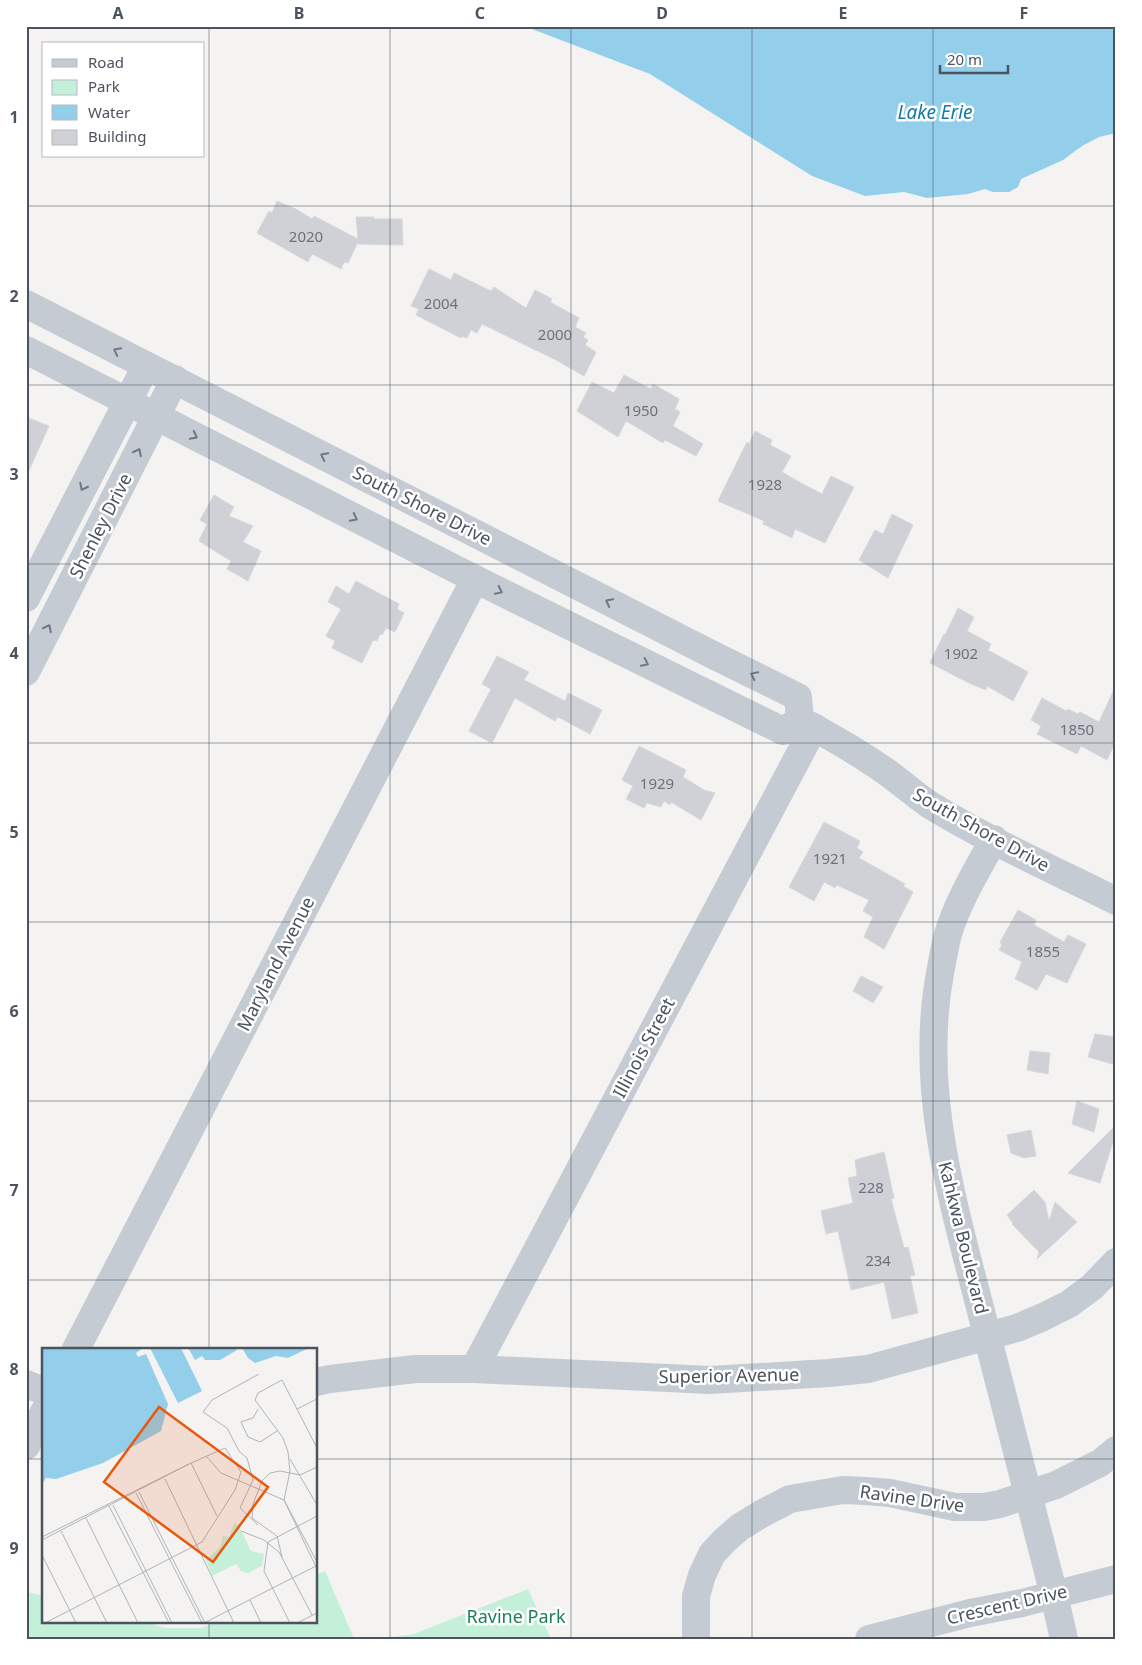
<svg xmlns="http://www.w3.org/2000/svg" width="1142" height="1665" font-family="'Noto Sans',sans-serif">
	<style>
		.green { fill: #c4efd9 }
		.water { fill: #93ceea }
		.building { fill: #d0d1d6; stroke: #d7d8dd }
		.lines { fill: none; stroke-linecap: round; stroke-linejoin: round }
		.minor { stroke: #c4cbd3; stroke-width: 28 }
		.minor-bridge { stroke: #c4cbd3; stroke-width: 28 }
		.oneway { stroke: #6f7782 }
		.grid { fill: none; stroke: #4b535f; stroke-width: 1; stroke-opacity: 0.55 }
		.labels { text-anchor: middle; stroke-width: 5; stroke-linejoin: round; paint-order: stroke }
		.number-label { font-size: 15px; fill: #6c727d }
		.street-label { font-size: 18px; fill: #4b535f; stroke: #fff }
		.park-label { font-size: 18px; fill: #1c8059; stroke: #fff }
		.water-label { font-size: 19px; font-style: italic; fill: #1279aa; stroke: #fff }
		.inset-road { fill: none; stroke: #b0b3b7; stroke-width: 1 }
		.view { fill: #e8590c; fill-opacity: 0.15; stroke: #e8590c; stroke-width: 2.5 }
		.inset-edge { fill: none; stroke: #4b535f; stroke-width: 2.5 }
		.neatline { fill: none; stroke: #4b535f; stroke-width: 2 }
		.grid-label { font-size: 16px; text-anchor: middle; font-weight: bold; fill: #4b535f }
	</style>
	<rect width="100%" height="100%" fill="#f4f3f2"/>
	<g class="green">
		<path d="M325,1571l29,68h-328v-47l18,4v25h97l24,7h37l14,-7h100v-46z"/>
		<path d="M528,1589l23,50h-173l36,-5z"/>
	</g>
	<path class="water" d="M524,26h592v107l-17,4 -17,9 -19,14 -42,19 -3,8 -9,5h-16l-8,-3 -17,5 -41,4 -23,-6 -39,4 -53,-20 -162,-102z"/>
	<g class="building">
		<path d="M277,201l19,8 16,10 2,-3 44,23 -2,-22h18v2h28l1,26 -45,-1v-2l-10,21 -4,-1 -3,7 -29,-15 -4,8 -51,-29 12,-22 3,2z"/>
		<path d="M429,269l22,11 3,-7 37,18 3,-4 32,21 9,-18 17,9 -2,3 29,16 -4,9 11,6 -3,4 5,3 -3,5 11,7 -12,24 -28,-16 -74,-36 -5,9 -6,-3 -4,8 -5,-2 -1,2 -45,-23 3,-6 -8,-3z"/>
		<path d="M624,375l27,14 2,-5 26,15 -4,10 5,3 -7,14 30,18 -7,12 -31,-16 -2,3 -37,-22 -8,16 -41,-26 15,-29 22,11z"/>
		<path d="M26,417l23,9 -23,51z"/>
		<path d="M755,431l17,9 -2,5 21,11 -9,16 19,11 21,11 9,-18 23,11 -29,56 -30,-14 -3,9 -29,-14 1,-3 -46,-20 29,-59 2,2z"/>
		<path d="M214,495l20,12 -5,9 24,10 -10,16 18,9 -13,30 -21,-12 4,-8 -32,-20 8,-17 -7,-4z"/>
		<path d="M892,514l21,11 -25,53 -29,-18 16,-30 8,4z"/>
		<path d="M356,581l43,23 -2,5 7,4 -9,19 -9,-4 -4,7 -2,-1 -3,7 -4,-1 -11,23 -30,-15 3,-7 -9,-5 15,-27 -13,-7 8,-16 13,8z"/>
		<path d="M958,608l16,9 -7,14 24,13 -3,6 40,22 -15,29 -26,-15 -1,4 -15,-6 -41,-21 14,-29 1,1z"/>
		<path d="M497,656l32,16 -5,8 41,21 3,-8 34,17 -12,24 -32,-17 -3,4 -40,-23 -23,45 -23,-12 22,-42 -9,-5z"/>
		<path d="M1116,685v56l-9,19 -26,-14 -4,8 -40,-20 4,-8 -10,-6 11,-22 24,13 2,-2 10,5 2,-2 19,10z"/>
		<path d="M639,746l47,24 -3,7 21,13 11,3 -14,27 -30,-18 -1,3 -6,-4 -3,6 -14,-4 -3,5 -18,-9 7,-13 -11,-6z"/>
		<path d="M824,822l36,19 -3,7 6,4 -4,6 46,26 -2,2 10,6 -29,57 -20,-12 9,-20 -10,-6 6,-11 -32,-15 -2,3 -11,-6 -10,19 -25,-14z"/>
		<path d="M1018,910l18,10 -2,5 30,17 4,-7 18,9 -19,39 -21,-9 -9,16 -22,-11 7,-17 -23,-12 3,-5 -2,-3z"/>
		<path d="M861,976l22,11 -10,16 -20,-12z"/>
		<path d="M1095,1034l21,3v28l-28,-8z"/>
		<path d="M1030,1051l20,2 -2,21 -21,-4z"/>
		<path d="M1077,1101l22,8 -5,23 -22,-8z"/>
		<path d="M1116,1125v7l-16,51 -32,-10z"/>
		<path d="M1031,1130l5,26 -12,2 -13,-5 -4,-18z"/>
		<path d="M884,1152l10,46 -3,1 13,49 4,-1 7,28 -5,1 8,37 -26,6 -8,-37 -33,8 -13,-59 -12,3 -5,-23 32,-8 -5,-25 9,-2 -2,-16z"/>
		<path d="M1034,1190l11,12 4,19 6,-19 22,20 -40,37 2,-7 -27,-28 1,-1 -6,-8z"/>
	</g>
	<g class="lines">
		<g class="minor">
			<path d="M26,304l687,351 85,42 2,23 -17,11 -8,-4 -300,-148 -449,-229"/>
			<path d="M26,598l120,-232"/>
			<path d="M26,672l149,-293"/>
			<path d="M800,720c30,16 60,33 88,53 14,10 27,22 42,32 59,36 124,65 186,96"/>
			<path d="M987,1335c-30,-120 -71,-242 -46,-367 2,-11 4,-23 7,-34 10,-33 29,-64 46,-95"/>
			<path d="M76,1349l399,-770"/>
			<path d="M474,1369l340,-642"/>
			<path d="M316,1382l14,-3 85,-10h59l236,11 119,-7 39,-4 149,-41 26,-11 26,-13 23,-17 24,-25"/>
			<path d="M26,1384l18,7"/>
			<path d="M26,1446l18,-34"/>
			<path d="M1054,1595l10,44"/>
			<path d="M696,1639v-43l6,-21 10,-21 12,-13 16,-14 23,-14 27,-14 53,-9 23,1 24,2 65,14h29l16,-3 56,-19 44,-22 16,-13"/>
			<path d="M869,1639l101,-26 52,-10 94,-24"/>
		</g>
		<path class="minor-bridge" d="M987,1335l67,260"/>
	</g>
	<defs><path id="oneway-chevron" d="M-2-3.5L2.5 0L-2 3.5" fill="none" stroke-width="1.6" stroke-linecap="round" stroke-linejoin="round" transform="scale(1.25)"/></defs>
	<g class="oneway">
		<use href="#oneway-chevron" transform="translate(117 351) rotate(-153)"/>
		<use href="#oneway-chevron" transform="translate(194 436) rotate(27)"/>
		<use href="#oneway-chevron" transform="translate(138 452) rotate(-63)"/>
		<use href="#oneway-chevron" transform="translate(324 456) rotate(-153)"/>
		<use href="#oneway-chevron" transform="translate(83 487) rotate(117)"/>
		<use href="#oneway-chevron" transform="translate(354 518) rotate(27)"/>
		<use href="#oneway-chevron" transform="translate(499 591) rotate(26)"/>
		<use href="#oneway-chevron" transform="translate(609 602) rotate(-153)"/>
		<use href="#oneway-chevron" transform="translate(48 628) rotate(-63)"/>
		<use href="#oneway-chevron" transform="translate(645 663) rotate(26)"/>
		<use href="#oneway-chevron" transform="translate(754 675) rotate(-154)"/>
	</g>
	<path class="grid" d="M209,26v1323M390,26v1613M571,26v1613M752,26v1613M933,26v1613M26,206h1090M26,385h1090M26,564h1090M26,743h1090M26,922h1090M26,1101h1090M26,1280h1090M26,1459h18M316,1459h800M209,1621v18"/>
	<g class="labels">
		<g class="number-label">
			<text x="306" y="242">2020</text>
			<text x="441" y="309">2004</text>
			<text x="555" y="340">2000</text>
			<text x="641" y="416">1950</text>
			<text x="765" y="490">1928</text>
			<text x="961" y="659">1902</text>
			<text x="1077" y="735">1850</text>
			<text x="657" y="789">1929</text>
			<text x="830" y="864">1921</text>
			<text x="1043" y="957">1855</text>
			<text x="871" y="1193">228</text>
			<text x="878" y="1266">234</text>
		</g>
		<g class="street-label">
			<text transform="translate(422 506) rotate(27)" y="6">South Shore Drive</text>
			<text transform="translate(101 526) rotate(-63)" y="6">Shenley Drive</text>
			<text transform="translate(981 830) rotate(29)" y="6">South Shore Drive</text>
			<text transform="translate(276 964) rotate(-63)" y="6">Maryland Avenue</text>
			<text transform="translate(644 1048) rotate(-62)" y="6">Illinois Street</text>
			<text transform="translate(963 1238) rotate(76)" y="6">Kahkwa Boulevard</text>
			<text transform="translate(729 1376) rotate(-1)" y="6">Superior Avenue</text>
			<text transform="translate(912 1499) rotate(8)" y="6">Ravine Drive</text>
			<text transform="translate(1007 1605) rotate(-13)" y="6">Crescent Drive</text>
		</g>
		<g class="park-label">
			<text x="516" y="1623">Ravine Park</text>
		</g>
		<g class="water-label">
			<text x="935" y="119">Lake Erie</text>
		</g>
	</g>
	<g transform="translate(42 1348)">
		<rect width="275" height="275" fill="#f4f3f2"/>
		<path d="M192,175l4,1 13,27 13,3 -2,12 -14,7 -7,-2 -5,-7 -24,12 -6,-16 14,-13 3,-11 6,1z" fill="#c4efd9"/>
		<path d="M0,0h101l-7,5 2,4 8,-3 22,50 -7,27 -58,32 -47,16 -10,-1 -4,6zM108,0h31l21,43 -24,12zM146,0h48l1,2 -17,10h-15l-3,-4 -7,4zM200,0h67l-21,10 -12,-2 -21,7 -7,-5z" fill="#93ceea"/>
		<path class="inset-road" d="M216,61l-5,9 -12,4 7,15 12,5 17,-11M255,61l20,-10M165,109l14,16 63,27 6,-29 -2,-19 -5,-14 -28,-38 3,-7 24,-13 35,68M248,111l27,46M149,115l26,53M123,131l69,144M97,144l66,131M94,145l66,130M71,157l59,118M67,158l60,117M44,170l52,105M216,177l-18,-17 13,-28 -6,-22 -8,-7 -12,-23 -24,-16 9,-12 47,-26M19,183l46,92M199,183l23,9 15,12 33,63M0,189l147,-73 -147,76M0,207l34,68M240,209l-5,-21 -25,-18 1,-14 9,-23 8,-8 10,-2 20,4 17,-8M275,214l-33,-62 33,69M208,252l11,23M3,275l157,-81 33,-52 6,-18 -16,-24 -36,16M162,275l112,-57M248,275l-26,-52 4,-29 49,-26M255,275l20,-10"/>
		<path class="view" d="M117,59l109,80 -55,75 -109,-80z"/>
		<rect width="275" height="275" class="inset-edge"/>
	</g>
	<rect width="1142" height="1665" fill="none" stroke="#ffffff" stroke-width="55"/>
	<rect x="42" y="42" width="162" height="115" fill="#ffffff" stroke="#b7babf"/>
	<rect x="52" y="59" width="25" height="8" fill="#c4cbd3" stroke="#b7babf"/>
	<text x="88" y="68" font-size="15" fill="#4b535f">Road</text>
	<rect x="52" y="80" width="25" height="15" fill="#c4efd9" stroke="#b7babf"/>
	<text x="88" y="92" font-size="15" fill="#4b535f">Park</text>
	<rect x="52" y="105" width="25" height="15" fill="#93ceea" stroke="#b7babf"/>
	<text x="88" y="118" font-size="15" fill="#4b535f">Water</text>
	<rect x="52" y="130" width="25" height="15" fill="#d0d1d6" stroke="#b7babf"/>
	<text x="88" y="142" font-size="15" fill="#4b535f">Building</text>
	<path d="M940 65v8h68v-8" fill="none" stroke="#4b535f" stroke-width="2.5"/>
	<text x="947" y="65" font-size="15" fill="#4b535f" stroke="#ffffff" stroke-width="4" paint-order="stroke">20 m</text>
	<rect x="28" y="28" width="1086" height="1610" class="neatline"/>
	<g class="grid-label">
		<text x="118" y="19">A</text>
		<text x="299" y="19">B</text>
		<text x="480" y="19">C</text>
		<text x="662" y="19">D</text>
		<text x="843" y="19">E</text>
		<text x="1024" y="19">F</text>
		<text x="14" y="123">1</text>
		<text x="14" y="302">2</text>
		<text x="14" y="480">3</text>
		<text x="14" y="659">4</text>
		<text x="14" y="838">5</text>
		<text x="14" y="1017">6</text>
		<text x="14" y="1196">7</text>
		<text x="14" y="1375">8</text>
		<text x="14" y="1554">9</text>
	</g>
</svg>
